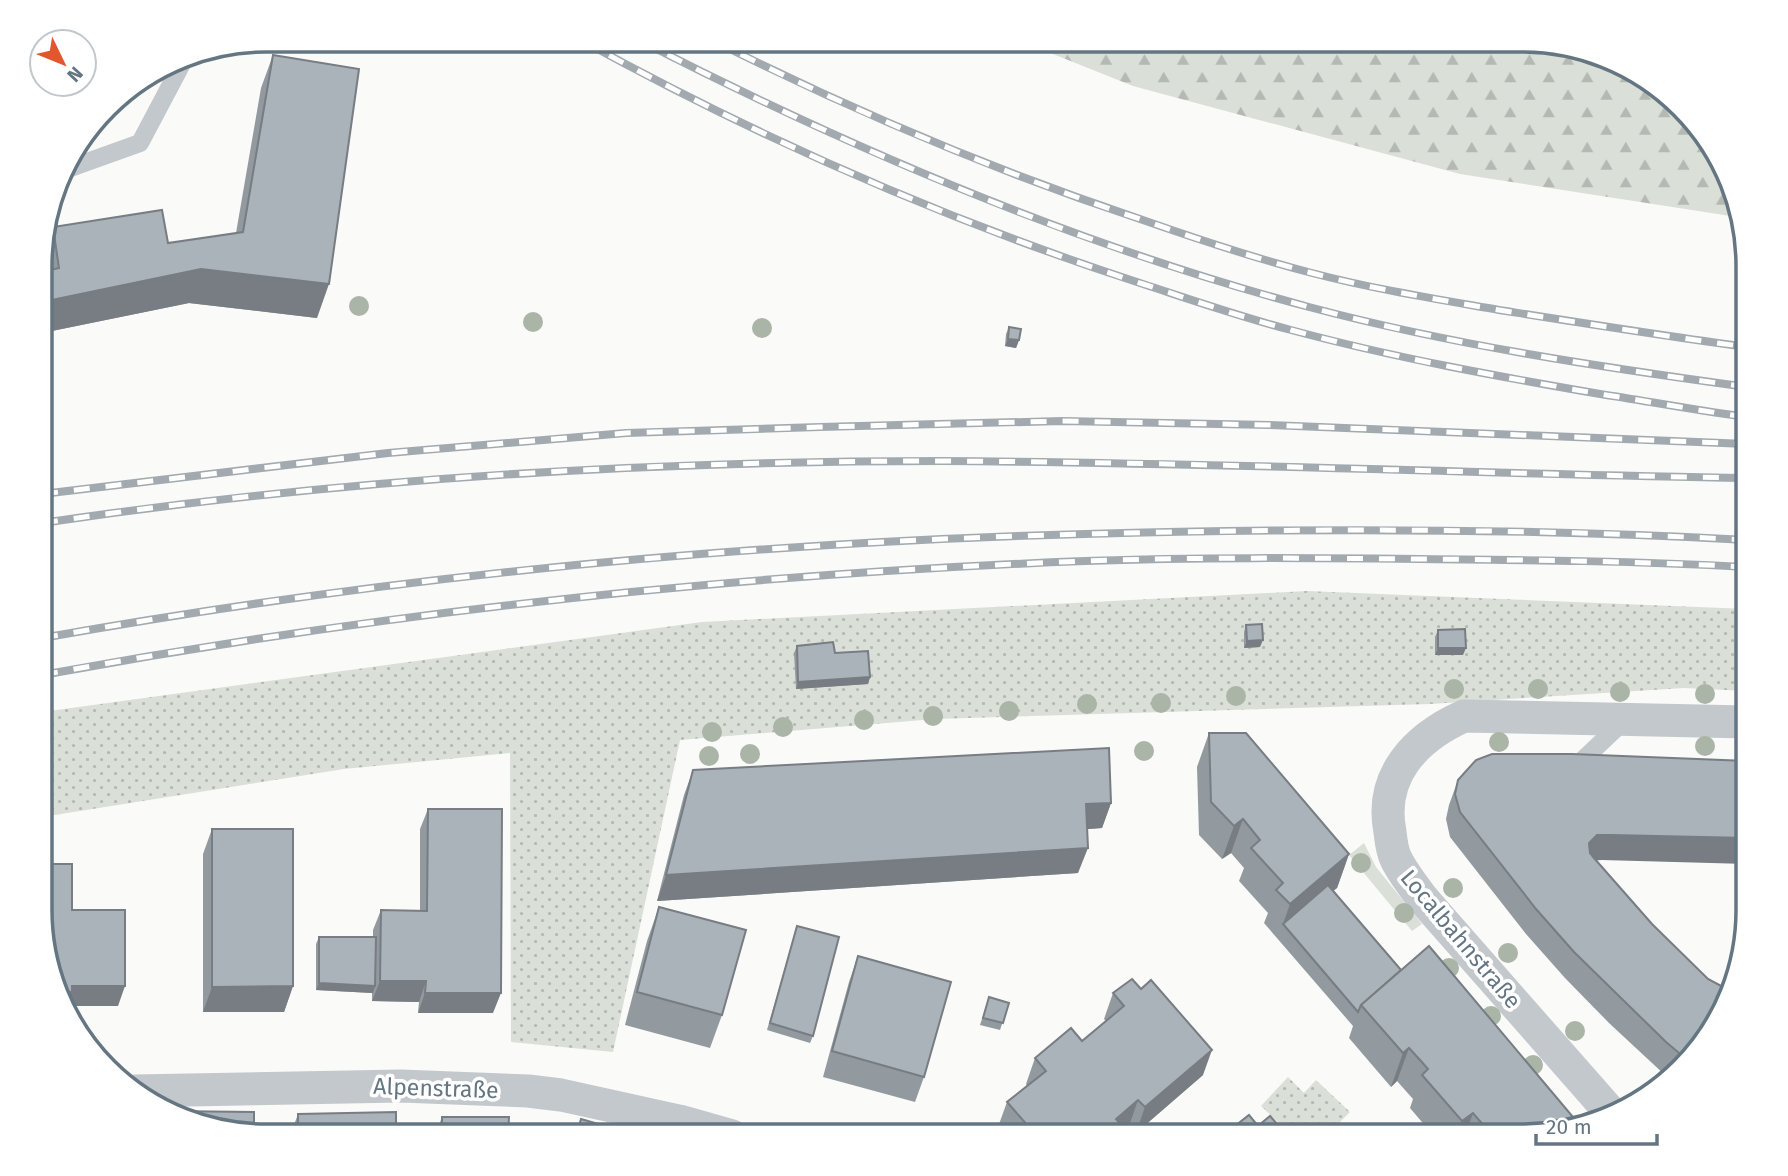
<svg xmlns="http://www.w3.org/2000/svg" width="1788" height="1176" font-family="'Fira Sans',sans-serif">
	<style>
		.grass { fill: #dadfd7 }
		.forest { fill: url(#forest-firs) }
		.park { fill: url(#park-dots) }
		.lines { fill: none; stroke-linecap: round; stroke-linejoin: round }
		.service { stroke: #c3c8cc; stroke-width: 18 }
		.minor { stroke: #c3c8cc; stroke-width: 33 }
		.rail-casing { stroke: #a2aab0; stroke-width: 8 }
		.rail { stroke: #fff; stroke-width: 5; stroke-dasharray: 16; stroke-linecap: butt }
		.tree { fill: #aab4a7 }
		.wall { fill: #929a9f }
		.shaded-wall { fill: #777d82 }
		.building { fill: #aab3b9; stroke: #777d82; stroke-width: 2 }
		.labels { text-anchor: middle; stroke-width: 7; stroke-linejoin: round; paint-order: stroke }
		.street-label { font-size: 23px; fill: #657683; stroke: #fff }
		.rim { fill: none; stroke: #657683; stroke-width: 3.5 }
	</style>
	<defs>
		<pattern id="forest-firs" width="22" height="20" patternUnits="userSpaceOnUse" patternTransform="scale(1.75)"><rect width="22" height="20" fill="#dadfd7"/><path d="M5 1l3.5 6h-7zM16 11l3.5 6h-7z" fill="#b4b9b4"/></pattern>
		<pattern id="park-dots" width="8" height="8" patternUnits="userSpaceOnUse" patternTransform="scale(1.75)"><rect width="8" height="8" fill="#dadfd7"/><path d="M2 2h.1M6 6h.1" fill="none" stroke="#b4b9b4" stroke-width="1.8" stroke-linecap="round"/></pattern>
	</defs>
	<rect width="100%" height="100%" fill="#fafaf8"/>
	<path class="grass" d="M1364,843l12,24 46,57 -10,7 -63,-76z"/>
	<path class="forest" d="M1018,40h504l72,12 53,27 71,75 19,63 -277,-43 -327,-88z"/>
	<g class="park">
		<path d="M134,86l-24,32 -18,11 25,-32z"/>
		<path d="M1307,591l440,18v82l-63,-3 -254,16 -495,15 -255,21 -67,312 -102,-10 -1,-289 -166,16 -302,48v-105l660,-90z"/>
		<path d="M1288,1077l16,16 12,-13 34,32 -21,21 -10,-9 -11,11h-16l-31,-29z"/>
	</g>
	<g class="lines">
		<g class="service">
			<path d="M62,171l78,-28 46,-87"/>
			<path d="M1572,770l54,-51"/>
		</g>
		<g class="minor">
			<path d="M135,1091l266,-5 127,5 33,4 118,26 53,15"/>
			<path d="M1611,1113l-188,-214c-10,-13 -20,-26 -27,-40 -4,-8 -5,-18 -6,-27 -11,-56 25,-94 74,-116l283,6"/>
		</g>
		<g class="rail-casing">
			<g id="rail">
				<path d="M581,40c180,99 367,181 562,244 49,16 98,33 148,46 104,28 210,47 315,65 47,7 94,16 141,22"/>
				<path d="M639,40c214,110 437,205 670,267 143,38 291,60 438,80"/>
				<path d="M712,40c139,70 281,130 428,179 57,20 114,39 172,54 61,16 124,26 187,37 83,13 165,26 248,37"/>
				<path d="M42,494l346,-41 238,-20 194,-6 242,-6 208,4 477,19"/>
				<path d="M42,523c297,-44 599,-62 899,-62 269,1 537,13 806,17"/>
				<path d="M42,638c344,-61 694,-95 1043,-104 221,-6 442,-6 662,6"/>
				<path d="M42,675c344,-63 693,-101 1043,-114 112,-4 224,-3 335,-2 109,1 218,2 327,8"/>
			</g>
		</g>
		<use href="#rail" class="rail"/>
	</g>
	<g class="tree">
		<circle cx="359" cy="306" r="10"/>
		<circle cx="533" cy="322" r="10"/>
		<circle cx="762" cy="328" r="10"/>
		<circle cx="1454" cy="689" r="10"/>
		<circle cx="1538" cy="689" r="10"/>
		<circle cx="1620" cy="692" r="10"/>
		<circle cx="1705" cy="694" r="10"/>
		<circle cx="1236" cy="696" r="10"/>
		<circle cx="1161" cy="703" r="10"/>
		<circle cx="1087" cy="704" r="10"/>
		<circle cx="1009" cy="711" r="10"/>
		<circle cx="933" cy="716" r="10"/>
		<circle cx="864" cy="720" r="10"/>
		<circle cx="783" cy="727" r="10"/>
		<circle cx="712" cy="732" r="10"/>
		<circle cx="1499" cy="742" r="10"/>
		<circle cx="1705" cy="746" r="10"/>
		<circle cx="1144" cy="751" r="10"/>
		<circle cx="750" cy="754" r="10"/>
		<circle cx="709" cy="756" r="10"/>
		<circle cx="1361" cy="863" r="10"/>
		<circle cx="1453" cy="888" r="10"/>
		<circle cx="1404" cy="913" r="10"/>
		<circle cx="1508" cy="953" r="10"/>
		<circle cx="1449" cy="968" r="10"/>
		<circle cx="1491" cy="1016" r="10"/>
		<circle cx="1575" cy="1031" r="10"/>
		<circle cx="1533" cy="1065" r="10"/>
	</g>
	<g class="wall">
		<path d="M273,55l44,263 -128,-15 -147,30v-76l11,-30 115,16 68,-10 25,-145z"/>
		<path d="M1009,327l10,13 -3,8 -11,-2 1,-12z"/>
		<path d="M1246,625l14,22 -16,1v-16z"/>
		<path d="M1438,630l25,25h-28v-18z"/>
		<path d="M797,646l38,7 35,24 -2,7 -72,5 -2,-36z"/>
		<path d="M1209,733l140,121 -12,34 -4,2 203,245h-103l-23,-27 3,-9 -16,-18 -6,6 -42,-49 4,-12 -89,-103 4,-10 -29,-32 5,-13 -13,-15 -9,6 -23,-24 -2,-68z"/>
		<path d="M693,770l418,33 -9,25 -15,1 -9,44 -421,28 27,-106z"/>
		<path d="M1458,780l144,80h-7l114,175 -43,41 -57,-53 -44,-45 -39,-44 -76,-97 -4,-18 3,-14z"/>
		<path d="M428,809l65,204h-75l1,-11 -47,-1v-8l-56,-3v-46l3,-7h54v-7l8,-20 39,1v-82z"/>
		<path d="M212,829l81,157 -9,26h-81v-158z"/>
		<path d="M659,907l63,108 -12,33 -85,-23 22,-84z"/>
		<path d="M797,926l16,110 -3,7 -43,-13z"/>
		<path d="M858,956l66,121 -9,25 -92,-25 26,-95z"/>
		<path d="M1113,993l90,82 -67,58 -7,-7 -8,7 -1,2h-115l-7,-8 9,-25 20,-16 -1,-2 9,-26 47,-17 24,-20 -2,-2z"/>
		<path d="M989,997l20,6 -9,27 -20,-5z"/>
		<path d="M298,1114l98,22h-106z"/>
		<path d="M442,1117l66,19h-73z"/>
	</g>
	<g class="shaded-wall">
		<path d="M201,269l128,15 -12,34 -128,-15 -147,30v-31z"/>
		<path d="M1008,339l11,1 -3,8 -11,-2z"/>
		<path d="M1263,640l-3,7 -16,1 3,-7z"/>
		<path d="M1438,648h28l-3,7h-28z"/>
		<path d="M870,677l-2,7 -72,5 2,-7z"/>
		<path d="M1111,803l-9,25 -26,2 10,-26z"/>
		<path d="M1243,819l-12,34 -9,6 12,-33z"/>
		<path d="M1597,835h14l136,3v26l-145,-4 -14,1 1,-18z"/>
		<path d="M1088,848l-10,25 -421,28 9,-26z"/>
		<path d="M1349,854l-12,34 -49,41 -5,-5 7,-20z"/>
		<path d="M380,981h46l-7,21 -47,-1z"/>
		<path d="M319,983l56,3 -2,7 -57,-3z"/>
		<path d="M72,986h53l-7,20h-51l-1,2 -6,-16z"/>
		<path d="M293,986l-9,26h-81l9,-25z"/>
		<path d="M425,993h76l-8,20h-75z"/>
		<path d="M1409,1048l-12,33 -6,6 12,-34z"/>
		<path d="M1212,1050l-9,25 -67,58 9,-26z"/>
		<path d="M1138,1100l-9,26 -8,7 -1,2h-10l6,-16z"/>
		<path d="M1473,1113l-8,22h-8l5,-14z"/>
	</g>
	<g class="building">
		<path d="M273,55l86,14 -30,215 -128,-15 -159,33v-30l17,-4 -6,-41 109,-17 6,33 75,-11z"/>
		<path d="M1009,327l12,2 -2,11 -11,-1z"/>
		<path d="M1262,624l1,16 -16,1 -1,-16z"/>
		<path d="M1465,629l1,19h-28v-18z"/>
		<path d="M833,642l2,11 33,-2 2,26 -72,5 -1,-36z"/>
		<path d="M1209,733h37l103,121 -59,50 -14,-14 7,-7 -32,-35 9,-8 -17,-21 -9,7 -23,-24z"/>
		<path d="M1109,748l2,55 -25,1 2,44 -422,27 27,-105z"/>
		<path d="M1492,754h80l175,7v77l-136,-3h-14l-8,8 1,10 4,5 58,66 56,55 15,8 4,-2 -18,50 -24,23 -19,-16 -92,-90 -38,-43 -76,-97 -5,-18 3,-14 18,-20z"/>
		<path d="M428,809h74l-1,184h-76l1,-12h-46l1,-71 46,1z"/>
		<path d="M212,829h81v157l-81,1z"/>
		<path d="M42,864h30v46h53v76h-53v6h-12l-18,-54z"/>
		<path d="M1328,885l73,85 -40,35 -3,7 -75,-88z"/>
		<path d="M659,907l87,23 -24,85 -85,-23z"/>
		<path d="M797,926l42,11 -26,99 -43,-13z"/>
		<path d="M319,937h57l-1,49 -56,-3z"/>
		<path d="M1429,946l149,177 -42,12h-44l-19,-22 -11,8 -40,-46 6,-6 -8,-9 -11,-12 -6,5 -42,-48z"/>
		<path d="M858,956l93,26 -27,95 -92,-26z"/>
		<path d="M1132,979l9,10 10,-9 61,70 -67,57 -7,-7 -22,19 7,8 -10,8h-77l-29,-33 39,-31 -11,-13 36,-30 11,13 42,-35 -11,-13z"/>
		<path d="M989,997l20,6 -6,20 -20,-5z"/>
		<path d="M169,1111l85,1v22l-60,-10z"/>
		<path d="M396,1112v24h-98v-22z"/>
		<path d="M1249,1115l9,11 12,-10 17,19h-53l-4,-5z"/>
		<path d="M442,1117h67l-1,19h-66z"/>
		<path d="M581,1119l59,17h-64z"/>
	</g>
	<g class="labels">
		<g class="street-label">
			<text transform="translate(1461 939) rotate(50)" y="8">Localbahnstraße</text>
			<text transform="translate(436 1088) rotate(2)" y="8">Alpenstraße</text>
		</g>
	</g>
	<path d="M0 0H1788V1176H0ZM266 52H1522A214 214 0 0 1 1736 266V910A214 214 0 0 1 1522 1124H266A214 214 0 0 1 52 910V266A214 214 0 0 1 266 52Z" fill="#fff" fill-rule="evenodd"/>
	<path class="rim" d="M266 52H1522A214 214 0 0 1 1736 266V910A214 214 0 0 1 1522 1124H266A214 214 0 0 1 52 910V266A214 214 0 0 1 266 52Z"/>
	<g transform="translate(63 63) rotate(133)"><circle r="33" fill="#ffffff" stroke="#c1c8cd" stroke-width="2"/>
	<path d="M0-5L12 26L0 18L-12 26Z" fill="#e4572e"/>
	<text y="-10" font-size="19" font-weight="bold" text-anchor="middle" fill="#657683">N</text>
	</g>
	<path d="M1536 1134v10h121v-10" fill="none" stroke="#657683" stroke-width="3.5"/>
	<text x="1546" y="1134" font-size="21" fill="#657683" stroke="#ffffff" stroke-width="5" paint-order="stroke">20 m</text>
</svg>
